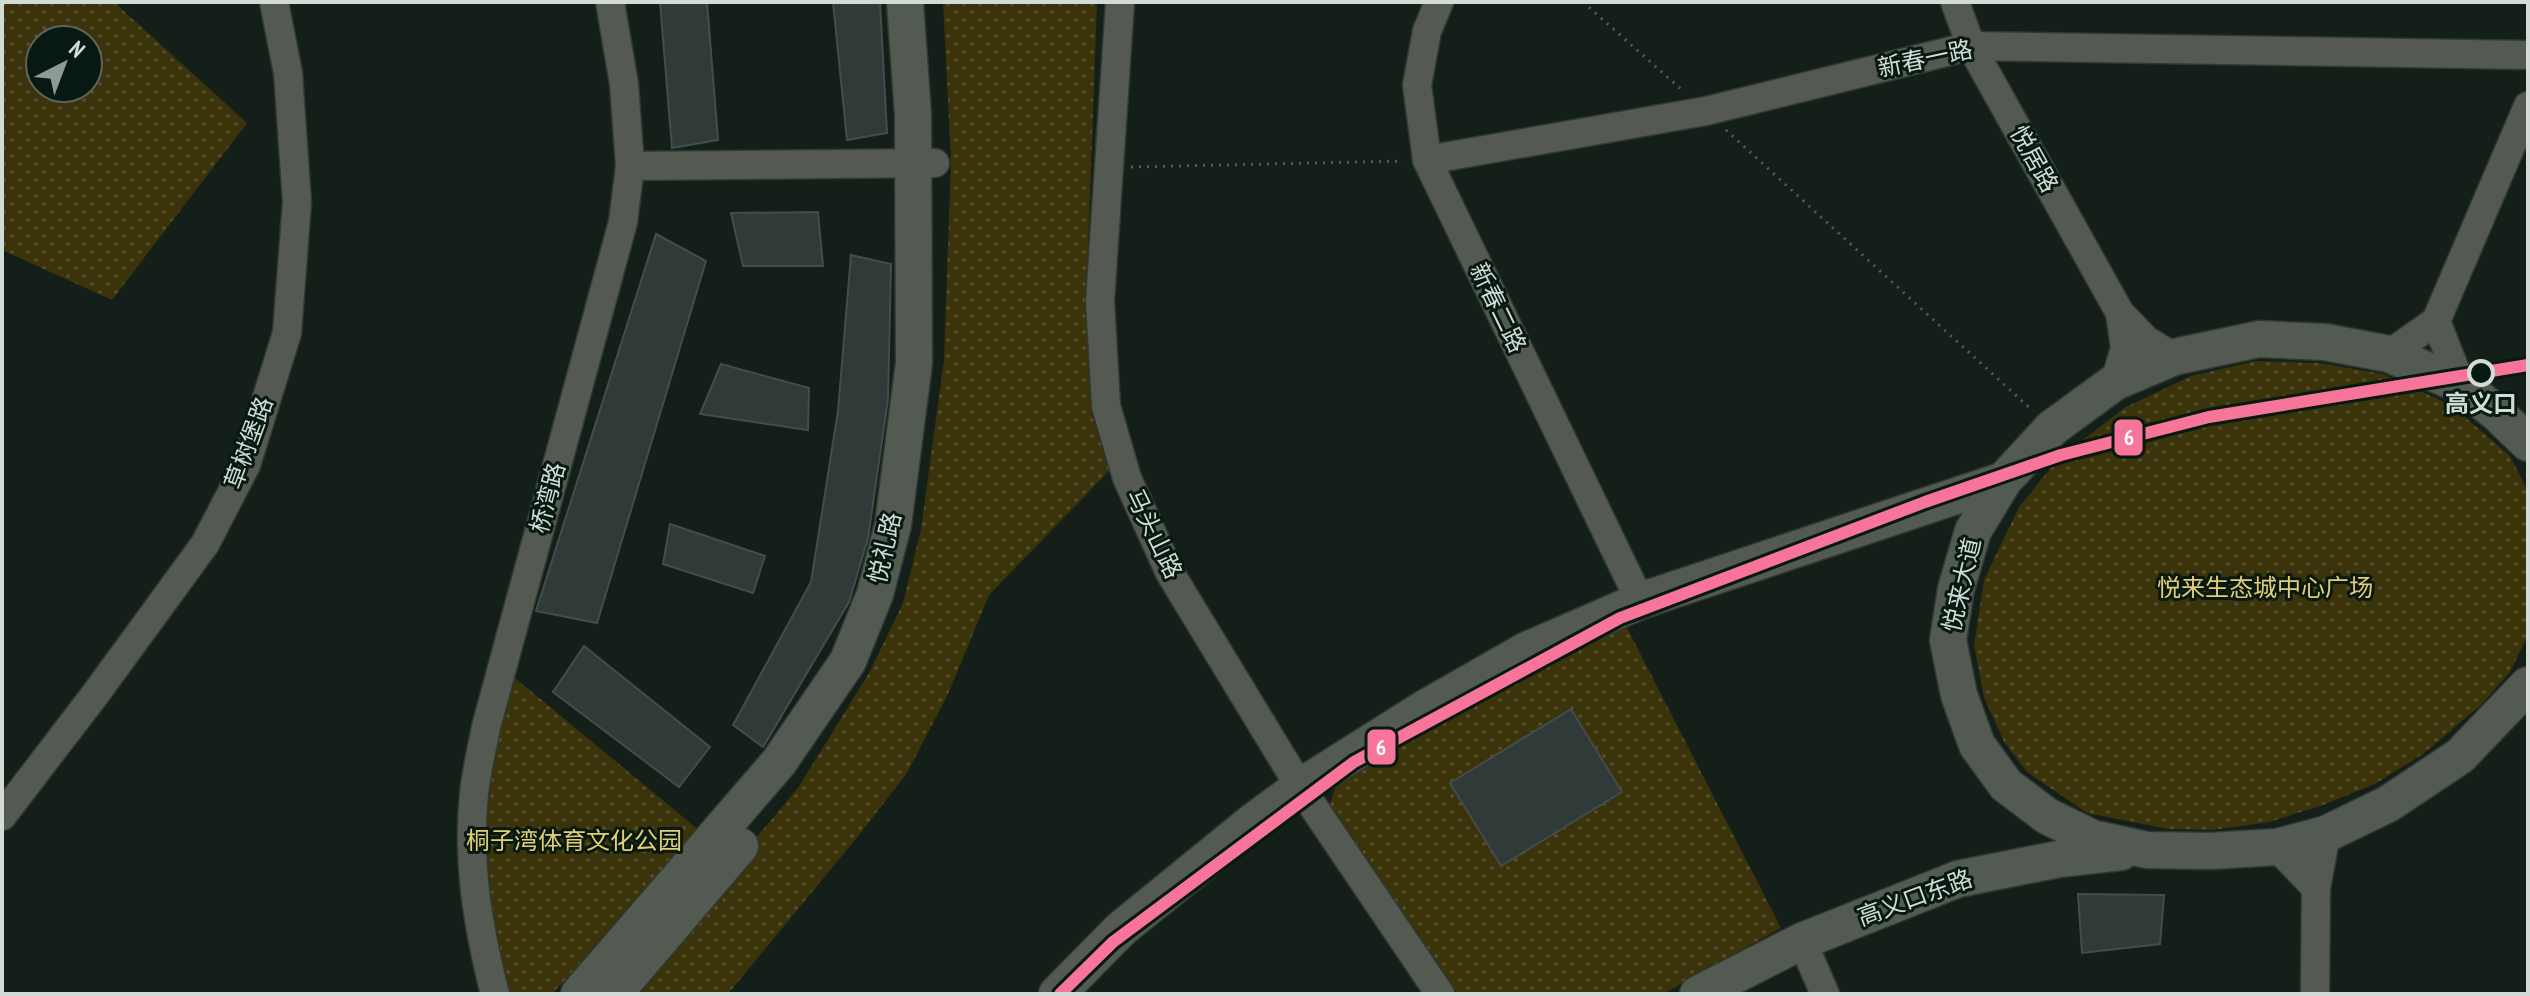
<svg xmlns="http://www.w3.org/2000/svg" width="2530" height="996" font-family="'PT Sans Narrow','Noto Sans SC',sans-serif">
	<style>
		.park { fill: url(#park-dots); fill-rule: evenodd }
		.building { fill: #303a38; stroke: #434d4a; stroke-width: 2 }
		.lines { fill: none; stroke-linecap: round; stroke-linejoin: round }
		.minor-casing { stroke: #2f3934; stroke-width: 31 }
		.major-casing { stroke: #2f3934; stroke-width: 39 }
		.path { stroke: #565b56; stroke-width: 3; stroke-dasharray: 2 6; stroke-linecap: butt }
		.minor { stroke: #545951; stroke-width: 28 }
		.major { stroke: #535a51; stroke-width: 36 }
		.metro-1-casing { stroke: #071911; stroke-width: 18 }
		.metro-1 { stroke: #f67599; stroke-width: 12 }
		.stop-dot { fill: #071911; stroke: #d0dcd5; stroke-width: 4 }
		.labels { text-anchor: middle; stroke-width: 6; stroke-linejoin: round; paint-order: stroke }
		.street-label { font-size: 24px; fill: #d0dcd5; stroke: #071911 }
		.stop-label { font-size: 24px; font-weight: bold; fill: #d0dcd5; stroke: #071911 }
		.park-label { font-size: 24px; fill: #e5cd76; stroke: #071911 }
		.line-badge { stroke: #071911; stroke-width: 3 }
		.badge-label { font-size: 22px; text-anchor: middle; font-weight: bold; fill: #fff }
	</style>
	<defs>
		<pattern id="park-dots" width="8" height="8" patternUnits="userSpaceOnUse" patternTransform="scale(2)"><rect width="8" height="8" fill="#3b330a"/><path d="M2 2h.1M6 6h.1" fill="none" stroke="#56502d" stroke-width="1.8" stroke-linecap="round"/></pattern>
	</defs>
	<rect width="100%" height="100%" fill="#141f1a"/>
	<g class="park">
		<path d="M2,2h112l133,121 -135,177 -110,-50zM40,40h48v48h-48z"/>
		<path d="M943,2h154l-11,304 5,105 18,60 -120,124 -40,97 -42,81 -48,62 -131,159h-89l6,-7 15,-35 138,-164 71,-115 34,-70 18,-74 23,-169 7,-199z"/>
		<path d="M2256,361l63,2 64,11 68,31 59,51 18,35v144l-18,37 -29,33 -58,49 -48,30 -52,21 -53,17 -58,8 -44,-1 -81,-16 -60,-41 -23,-30 -20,-45 -10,-52 10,-65 35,-73 40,-49 67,-51 65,-31z"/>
		<path d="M1625,624l156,304 -118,66h-206l-127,-189 7,-24 196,-119z"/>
		<path d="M509,673l197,163 -70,68 -84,90 -42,-1c-6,-24 -14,-47 -18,-71 -14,-84 0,-167 17,-249z"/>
	</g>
	<g class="building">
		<path d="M660,2h47l11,138 -46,8z"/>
		<path d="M833,2h47l7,131 -40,7z"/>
		<path d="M818,212l5,54h-80l-12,-53z"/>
		<path d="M656,234l50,27 -109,362 -61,-12z"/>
		<path d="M851,255l40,9 -3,135 -20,139 -19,64 -86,145 -30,-22 78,-143 27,-171z"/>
		<path d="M721,364l88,24 -1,42 -108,-16z"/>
		<path d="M670,524l95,32 -12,37 -90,-29z"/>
		<path d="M584,646l126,101 -31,40 -126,-95z"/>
		<path d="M1571,709l51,83 -121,74 -51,-83z"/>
		<path d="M2078,894l86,1 -4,49 -78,9z"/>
	</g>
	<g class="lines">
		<g class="minor-casing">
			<g id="minor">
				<path d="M1120,2l-20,299 6,105 21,72 43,95 130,214 140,207"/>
				<path d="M1439,2l-12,29 -10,54 10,75 213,441"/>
				<path d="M1955,2l16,44 149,267"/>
				<path d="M1427,160l279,-49 265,-65 557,9"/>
				<path d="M630,166l305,-3"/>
				<path d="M2436,321l92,-215"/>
				<path d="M2389,354l47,-33 25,64"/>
				<path d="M2115,382l10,-34 -5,-35 26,27 28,17"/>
				<path d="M2,816l92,-120 111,-152 41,-79 41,-132 10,-131 -9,-129 -14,-71"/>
				<path d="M2277,847l39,41 10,-54"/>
				<path d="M1802,941l23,53"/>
				<path d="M495,994c-17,-67 -28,-131 -21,-200 2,-22 8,-45 12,-67l137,-505 7,-56 -6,-82 -14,-82"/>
				<path d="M2315,994l1,-106"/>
			</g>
		</g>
		<g class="major-casing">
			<g id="major">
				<path d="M2528,443l-31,-30 -36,-28 -72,-31 -64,-12 -66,-3 -85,18 -59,25 -63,46 -48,52 -31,51 -17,58 -8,51 11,55 18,50 29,40 41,31 45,22 55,12 63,1 67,-4 49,-13 62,-30 72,-48 68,-71"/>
				<path d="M579,994l200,-232 69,-101 27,-67 18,-69 21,-162 -1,-248 -8,-113"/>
				<path d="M614,994l126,-148"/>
				<path d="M1057,994l64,-65 134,-109 45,-33 122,-77 105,-60 113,-49 364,-121"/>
				<path d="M1698,994l104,-53 156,-62 101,-20 62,-7"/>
			</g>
		</g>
		<g class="path">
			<path d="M1583,2l99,88"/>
			<path d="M1726,130l307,281"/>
			<path d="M1131,167l272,-6"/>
		</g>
		<use href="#minor" class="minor"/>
		<use href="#major" class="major"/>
		<g class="metro-1-casing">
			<path id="metro-1" d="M1060,994l53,-52 241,-180 266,-144 305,-116 136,-47 148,-38 319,-52"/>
		</g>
		<use href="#metro-1" class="metro-1"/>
	</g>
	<circle class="stop-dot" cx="2481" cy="373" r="12"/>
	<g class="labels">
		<g class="street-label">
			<text transform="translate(1925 59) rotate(-12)" y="8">新春一路</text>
			<text transform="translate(2034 159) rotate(61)" y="8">悦居路</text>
			<text transform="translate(1498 308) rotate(64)" y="8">新春二路</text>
			<text transform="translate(249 443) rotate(-70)" y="8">草树堡路</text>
			<text transform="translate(548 498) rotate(-75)" y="8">桥湾路</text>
			<text transform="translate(1154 534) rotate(64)" y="8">马头山路</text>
			<text transform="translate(885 548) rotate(-77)" y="8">悦礼路</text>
			<text transform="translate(1962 585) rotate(-77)" y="8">悦来大道</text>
			<text transform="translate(1915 898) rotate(-20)" y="8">高义口东路</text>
		</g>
		<g class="stop-label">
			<text x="2481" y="412">高义口</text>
		</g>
		<g class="park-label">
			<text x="2265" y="596">悦来生态城中心广场</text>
			<text x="574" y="849">桐子湾体育文化公园</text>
		</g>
	</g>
	<g class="line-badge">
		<rect x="2113" y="418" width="31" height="39" rx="8" fill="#f67599"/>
		<rect x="1366" y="728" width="31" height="38" rx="8" fill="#f67599"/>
	</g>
	<g class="badge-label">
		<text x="2129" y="445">6</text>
		<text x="1381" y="755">6</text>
	</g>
	<rect width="2530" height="996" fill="none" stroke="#d0dcd5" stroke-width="8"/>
	<g transform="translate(64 64) rotate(42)"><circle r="38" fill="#071911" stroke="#57675f" stroke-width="2"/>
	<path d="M0-6L14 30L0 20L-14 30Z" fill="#8e9a94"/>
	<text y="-12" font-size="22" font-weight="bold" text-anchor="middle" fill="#d0dcd5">N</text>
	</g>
</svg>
